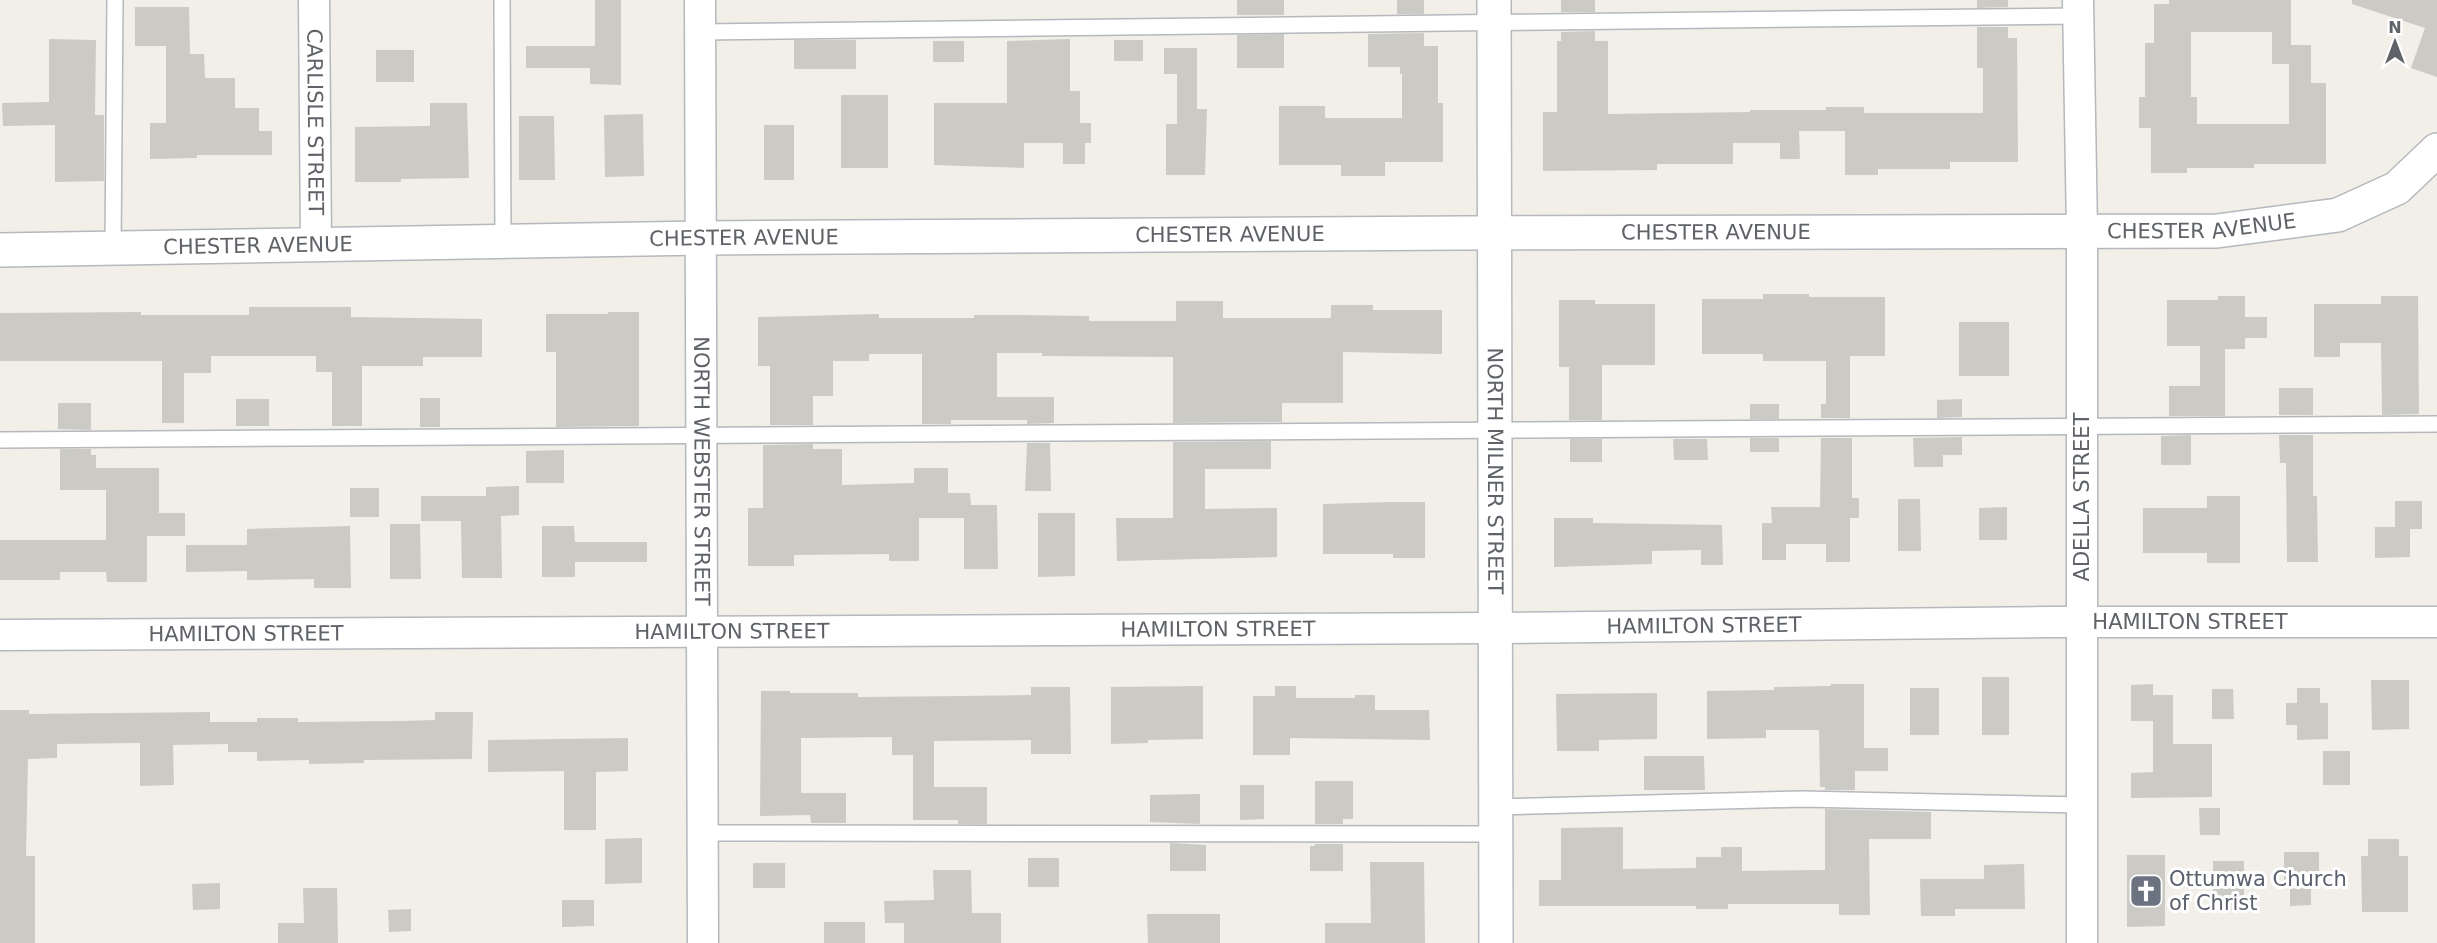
<svg xmlns="http://www.w3.org/2000/svg" width="2437" height="943" font-family="'DejaVu Sans',sans-serif">
	<style>
		.building { fill: #cccac5; fill-rule: evenodd }
		.lines { fill: none; stroke-linecap: round; stroke-linejoin: round }
		.service-casing { stroke: #b5b8bc; stroke-width: 18 }
		.minor-casing { stroke: #b5b8bc; stroke-width: 33 }
		.tertiary-casing { stroke: #b5b8bc; stroke-width: 36 }
		.secondary-casing { stroke: #b6babf; stroke-width: 36 }
		.service { stroke: #fff; stroke-width: 15 }
		.minor { stroke: #fff; stroke-width: 30 }
		.tertiary { stroke: #fff; stroke-width: 33 }
		.secondary { stroke: #fff; stroke-width: 33 }
		.labels { text-anchor: middle; stroke-width: 6; stroke-linejoin: round; paint-order: stroke }
		.street-label { font-size: 21px; fill: #5f6368; stroke: #fff }
		.worship-label { font-size: 21px; fill: #5b616d; stroke: #fff; text-anchor: start }
	</style>
	<rect width="100%" height="100%" fill="#f1efe8"/>
	<g class="building">
		<path d="M595,0h26v85l-31,-1v-16h-64v-22h69z"/>
		<rect x="1237" y="0" width="47" height="15"/>
		<rect x="1397" y="0" width="27" height="14"/>
		<rect x="1561" y="0" width="34" height="12"/>
		<path d="M1977,0h31v7l-31,1z"/>
		<path d="M2169,0h122v45h20v38h15v81h-72v4h-67v5h-36v-45h-12v-31h6v-54h9v-39h15zM2191,32h81v32h17v60h-92v-27h-6z"/>
		<path d="M2352,0h85v77l-26,-9 14,-40 -73,-24z"/>
		<path d="M135,7h54l1,47h14l1,24h30v30h24v23h13v24h-75v3l-47,1v-36h16v-77h-31z"/>
		<path d="M1977,27h31v11h9l1,124h-68v7h-72v6h-33v-44h-46l1,28h-20v-16h-47v21h-76v6l-114,1v-59h14v-71h4v-9l34,-1v10h13v73l142,-2v-2h76v-3h38v6h119v-45h-6z"/>
		<path d="M1424,33v13h14v57h5v59h-58v14h-44v-11h-62v-59h46v12h77v-44h-2v-7h-32v-33z"/>
		<path d="M1284,34v34h-47v-33z"/>
		<path d="M49,39l47,1 -1,75h9v66l-49,1v-57l-52,1 -1,-23 47,-1z"/>
		<path d="M1070,39v52h10v32h11v20h-6v21h-22v-21h-39v25l-90,-3v-62h73v-62z"/>
		<rect x="794" y="40" width="62" height="29"/>
		<rect x="1114" y="40" width="29" height="21"/>
		<rect x="933" y="41" width="31" height="21"/>
		<path d="M1164,48h33v61h10l-2,66h-39v-51h11v-50h-13z"/>
		<rect x="376" y="50" width="38" height="32"/>
		<rect x="841" y="95" width="47" height="73"/>
		<path d="M430,103h37l2,75 -68,1v3h-46v-55l75,-1z"/>
		<path d="M643,114l1,62 -39,1 -1,-62z"/>
		<path d="M519,116h35l1,64h-36z"/>
		<rect x="764" y="125" width="30" height="55"/>
		<path d="M1763,294h46v3h76v59h-35v62h-29v-14h5v-43h-63v-7h-61v-55h61z"/>
		<path d="M2218,296h27v21h22v21h-22v11h-20v67h-56v-30h31v-40h-33v-46h51z"/>
		<path d="M2381,296h37l1,118 -37,1 -1,-72h-41v14h-26v-53h67z"/>
		<path d="M1559,300h36v4h60v61h-53v55h-33v-53h-10z"/>
		<path d="M1176,301h47v17h108v-13h42v5h69v44l-99,-2v51h-61v19l-109,1v-66l-131,-1v-3h-45v44h57v26l-27,1v-4h-76v4h-29v-70h-53v7h-36v35h-20v29h-43v-59h-12v-49l121,-3v4h95v-3h44l71,1v5h87z"/>
		<path d="M249,307h102v10l131,2v38h-59v9h-61v60h-30v-54h-16v-16h-105v17h-27v50h-22v-62h-162v-48l141,-1v3h108z"/>
		<path d="M608,312h31v114l-83,1v-75h-10v-38h62z"/>
		<rect x="1959" y="322" width="50" height="54"/>
		<rect x="2279" y="388" width="34" height="27"/>
		<rect x="420" y="398" width="20" height="29"/>
		<rect x="236" y="399" width="33" height="27"/>
		<path d="M1962,399v18l-25,1v-18z"/>
		<path d="M58,403h33v27l-33,-1z"/>
		<rect x="1750" y="404" width="29" height="15"/>
		<path d="M2191,435v30h-30v-29z"/>
		<path d="M2279,435h34v61h4l1,66h-31l-1,-99h-6z"/>
		<path d="M1962,437v18h-19v12h-29l-1,-29z"/>
		<rect x="1750" y="438" width="29" height="14"/>
		<path d="M1821,438h31v60h7v20h-9v44h-24v-18h-40v16h-24v-37h10l-1,-16h49z"/>
		<rect x="1570" y="439" width="32" height="23"/>
		<path d="M1673,439h34l1,21h-34z"/>
		<path d="M1271,441v28h-66v40l72,-1v49l-160,4 -1,-43h57v-76z"/>
		<path d="M1027,443h23l1,48h-26z"/>
		<path d="M813,444v5h29v36l72,-2v-15h34v25h22l1,12h26l1,64h-34v-51h-45v43h-30v-7l-95,1v11h-46v-58h15v-63z"/>
		<path d="M60,449h31v6h5v13h63v45h26v23h-38v46h-40l-1,-10h-46v8h-60v-40h106v-50h-46z"/>
		<path d="M564,450v33h-38v-32z"/>
		<path d="M519,486v29l-18,1 1,62h-40l-1,-57h-40v-25h65v-9z"/>
		<rect x="350" y="488" width="29" height="29"/>
		<path d="M2207,496h33v67h-33v-10h-64v-45h64z"/>
		<path d="M1898,499h22l1,52h-23z"/>
		<path d="M2395,501h27v28h-12v28l-35,1v-31h20z"/>
		<path d="M1393,502h32v56h-32v-4h-70v-50z"/>
		<path d="M2007,507v33h-28v-32z"/>
		<path d="M1038,513h37v63l-37,1z"/>
		<path d="M1554,518h39v5l129,2 1,40h-22v-15l-49,1v13l-98,3z"/>
		<path d="M390,524h30l1,55h-31z"/>
		<path d="M350,526l1,62h-37v-9l-67,1v-9l-61,1v-27h61v-16z"/>
		<path d="M542,526h32l1,16h72v20h-72v15h-33z"/>
		<rect x="1982" y="677" width="27" height="58"/>
		<path d="M2371,680h38v49l-37,1z"/>
		<path d="M1831,684h33v64h24v23h-33v19h-30v-3h-5l-1,-57h-53v8l-59,1v-48l67,-1v-3l57,-1z"/>
		<path d="M2153,684v11h20v49h39v53l-81,1v-25l22,-1v-51h-22v-36z"/>
		<path d="M1203,686v53l-55,1v3l-37,1v-57z"/>
		<path d="M1275,686h21v12h59v-3h20v15h54l1,30 -140,-2v17h-37v-59h22z"/>
		<path d="M1031,687h39l1,67h-40v-14l-97,1v46h53v37h-29v-4h-45v-65h-21v-18l-91,1v55h45v30h-35l-1,-8 -50,1 1,-125h29v2h68v4l105,-1 68,-1z"/>
		<rect x="1910" y="688" width="29" height="47"/>
		<path d="M2297,688h23v15h8v36l-31,1v-15h-11v-22h11z"/>
		<path d="M2212,689h21l1,30h-22z"/>
		<path d="M1657,693v46l-58,1v11h-42l-1,-57z"/>
		<path d="M0,710h29v4l181,-2v10h47v-4h41v4l102,-1 35,-1v-8h38l-1,47 -108,1v3l-55,1v-4l-52,1v-9h-29v-8l-55,1 1,40 -34,1v-43l-83,1v14l-29,1 -2,97h9v87h-35z"/>
		<path d="M628,738v33l-32,1v58h-32v-59l-76,1v-32z"/>
		<rect x="2323" y="751" width="27" height="34"/>
		<path d="M1644,756h60l1,34h-61z"/>
		<path d="M1315,781h38v38h-10v5h-28z"/>
		<path d="M1240,785h24v34l-24,1z"/>
		<path d="M1200,794v30l-50,-2v-27z"/>
		<path d="M2199,808h21v27h-20z"/>
		<path d="M1825,809l106,3v27h-62l1,76h-31v-11h-111v5h-32v-3h-157v-26h22v-52l62,-1v42l73,-1v-11h25v-10h21v24l83,-1z"/>
		<path d="M642,838v45l-37,1v-45z"/>
		<path d="M2368,839h31v17h9v56h-46l-1,-56h7z"/>
		<path d="M1170,843l36,2v26h-36z"/>
		<path d="M1315,844h28v27h-33v-25h5z"/>
		<path d="M2284,852h35v33h-8v20l-21,1v-20h-6z"/>
		<path d="M2127,855h38v71l-38,1z"/>
		<rect x="1028" y="858" width="31" height="29"/>
		<rect x="2213" y="861" width="31" height="50"/>
		<path d="M1370,862h54l1,81h-100v-20h46z"/>
		<rect x="753" y="863" width="32" height="25"/>
		<path d="M2024,864l1,45h-70v7h-34l-1,-37h64v-14z"/>
		<path d="M933,870h38l1,43h29v30h-97v-20h-19l-1,-22 50,-1z"/>
		<path d="M220,883v26l-27,1 -1,-26z"/>
		<path d="M303,888h34l1,55h-60v-20h26z"/>
		<path d="M562,900h32v26l-32,1z"/>
		<path d="M411,909v22l-22,1 -1,-22z"/>
		<path d="M1147,914h73v29h-72z"/>
		<rect x="824" y="922" width="41" height="21"/>
	</g>
	<g class="lines">
		<g class="service-casing">
			<g id="service">
				<path d="M502,0l1,241"/>
				<path d="M701,32c459,-7 918,-10 1377,-16"/>
				<path d="M113,248l2,-248"/>
				<path d="M0,440l2437,-16"/>
				<path d="M1496,807l306,-8 279,6"/>
				<path d="M703,833l793,1"/>
			</g>
		</g>
		<g class="minor-casing">
			<g id="minor">
				<path id="s1" d="M314,0l2,244"/>
				<path id="s2" d="M700,0l3,943"/>
				<path d="M2078,0l4,231v712"/>
				<path id="s3" d="M0,635l1496,-7 550,-6h391"/>
			</g>
		</g>
		<g class="tertiary-casing">
			<g id="tertiary">
				<path id="s4" d="M0,250l703,-12 760,-5 754,-2 121,-16 59,-27 40,-38"/>
			</g>
		</g>
		<g class="secondary-casing">
			<g id="secondary">
				<path id="s5" d="M1494,0l2,943"/>
			</g>
		</g>
		<use href="#service" class="service"/>
		<use href="#minor" class="minor"/>
		<use href="#tertiary" class="tertiary"/>
		<use href="#secondary" class="secondary"/>
	</g>
	<defs>
		<g id="church-square" transform="scale(1.725)"><rect x="-9" y="-9" width="18" height="18" rx="4" fill="#6b7280" stroke="#fff"/><path d="M-1.2-6h2.4v3.5h3.3v2.4h-3.3V6h-2.4V-.1h-3.3v-2.4h3.3Z" fill="#fff"/></g>
	</defs>
	<g fill-rule="evenodd">
		<use href="#church-square" x="2146" y="891"/>
	</g>
	<g class="labels">
		<g class="street-label">
			<text dy="7" stroke="none"><textPath href="#s1" startOffset="122">CARLISLE STREET</textPath></text>
			<text dy="7" stroke="none"><textPath href="#s4" startOffset="2202">CHESTER AVENUE</textPath></text>
			<text dy="7" stroke="none"><textPath href="#s4" startOffset="1716">CHESTER AVENUE</textPath></text>
			<text dy="7" stroke="none"><textPath href="#s4" startOffset="1230">CHESTER AVENUE</textPath></text>
			<text dy="7" stroke="none"><textPath href="#s4" startOffset="744">CHESTER AVENUE</textPath></text>
			<text dy="7" stroke="none"><textPath href="#s4" startOffset="258">CHESTER AVENUE</textPath></text>
			<text dy="7" stroke="none"><textPath href="#s2" startOffset="471">NORTH WEBSTER STREET</textPath></text>
			<text dy="7" stroke="none"><textPath href="#s5" startOffset="471">NORTH MILNER STREET</textPath></text>
			<text transform="translate(2082 497) rotate(-90)" y="7">ADELLA STREET</text>
			<text dy="7" stroke="none"><textPath href="#s3" startOffset="2190">HAMILTON STREET</textPath></text>
			<text dy="7" stroke="none"><textPath href="#s3" startOffset="1704">HAMILTON STREET</textPath></text>
			<text dy="7" stroke="none"><textPath href="#s3" startOffset="1218">HAMILTON STREET</textPath></text>
			<text dy="7" stroke="none"><textPath href="#s3" startOffset="732">HAMILTON STREET</textPath></text>
			<text dy="7" stroke="none"><textPath href="#s3" startOffset="246">HAMILTON STREET</textPath></text>
		</g>
		<g class="worship-label">
			<text x="2169" y="886">Ottumwa Church<tspan x="2169" dy="24">of Christ</tspan></text>
		</g>
	</g>
	<g transform="translate(2395 42)" stroke="#ffffff" stroke-width="4.5" paint-order="stroke">
	<path d="M0-4.5L10 22L0 15L-10 22Z" fill="#5f6368"/>
	<text y="-9" font-size="16" font-weight="bold" text-anchor="middle" fill="#5f6368">N</text>
	</g>
</svg>
